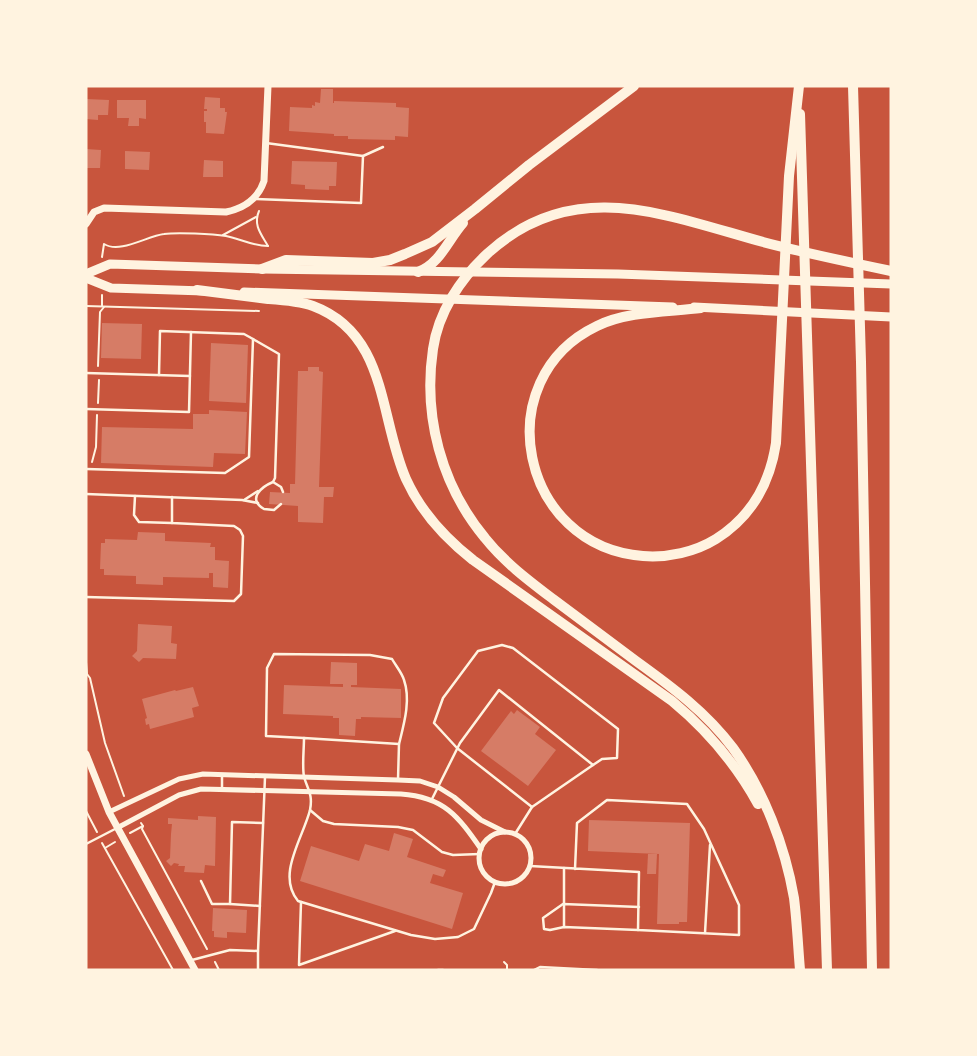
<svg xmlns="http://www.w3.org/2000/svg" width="977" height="1056" font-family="'Times New Roman',serif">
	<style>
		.building { fill: #d67c66 }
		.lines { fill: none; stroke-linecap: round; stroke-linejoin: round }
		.path { stroke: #fff3e0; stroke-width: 2 }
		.service { stroke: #fff3e0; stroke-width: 2.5 }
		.minor { stroke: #fff3e0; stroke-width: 5 }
		.tertiary { stroke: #fff3e0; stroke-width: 7 }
		.primary { stroke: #fff3e0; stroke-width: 9 }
		.motorway { stroke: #fff3e0; stroke-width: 10 }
	</style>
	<rect width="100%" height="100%" fill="#c8553d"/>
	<g class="building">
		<path d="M321,89h12v14h1v-2l62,2v4l13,1 -1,29 -13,-1v4l-47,-1v-3h-14v-2l-45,-3 1,-24 22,1v-3l3,1v-4l5,1z"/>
		<path d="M205,97l15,1v10h5v4h2l-3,22 -18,-1v-11h-2v-11h3v-2h-3z"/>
		<path d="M86,99l23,1 -1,15h-10v5l-12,-1z"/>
		<path d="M117,100h29v19l-7,-1v8h-11l1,-8h-12z"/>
		<path d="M86,149l15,1 -1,18h-14z"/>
		<path d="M125,151l25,1 -1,18 -24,-1z"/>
		<path d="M204,160l19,1v16h-20z"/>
		<path d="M292,161l45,1 -1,24h-7v4l-24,-1v-4l-14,-1z"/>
		<path d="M102,323l40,1 -1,35 -40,-1z"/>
		<path d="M211,343l37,2 -2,58 -37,-2z"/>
		<path d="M308,367h11v4l4,1 -4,115h15l-1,10h-9l-1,26 -25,-1v-16l-29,-2 1,-12 20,1v-9h5l3,-113h10z"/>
		<path d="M209,410l38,2 -2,42 -31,-1 -1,14 -112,-4 1,-36 91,2v-15h16z"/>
		<path d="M138,532l27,1v8l46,2 -1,4h5v13l14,1 -1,27 -15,-1v-14h-4v5l-46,-1v8l-27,-1v-8l-32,-1v-6h-4l1,-26h4v-4l32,1z"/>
		<path d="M138,624l34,2 -1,17 6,1 -1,15 -33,-1 -4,4 -7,-6 5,-5z"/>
		<path d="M331,662l26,1v22h-6v2l50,2v29l-40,-1v2h-5l-1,17 -16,-1v-17h-6v-2l-50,-2 1,-29 59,2v-3h-13z"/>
		<path d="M193,687l6,19 -7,2 2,9 -44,12 -1,-5 -3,1 -1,-6 2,-1 -5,-19 33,-9 1,1z"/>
		<path d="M517,710l23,17 -5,7 21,16 -28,36 -47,-35 30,-40 3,3z"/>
		<path d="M198,816l18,1 -1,49 -10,-1 -1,8 -20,-1 1,-6h-7l1,-2 -5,-1 -3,3 -5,-5 4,-3 1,-24 1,-10h-4v-6l30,2z"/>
		<path d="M589,820l101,3 -3,99h-8v2h-22l2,-70 -71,-3z"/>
		<path d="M394,833l19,6 -6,18 39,13 -3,7 -10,-3 -3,9 33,10 -11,36 -152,-48 11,-35 48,15 6,-17 24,7z"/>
		<path d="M648,854h9l-1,20h-9z"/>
		<path d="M213,908l34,2 -1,23 -19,-1v6l-13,-1v-6h-2z"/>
	</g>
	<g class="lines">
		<g class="path">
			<path d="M259,211c-6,14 2,23 9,35"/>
			<path d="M223,235l33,-18"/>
			<path d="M102,257l2,-13c16,10 43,-8 60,-10 13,-2 49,0 62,2 15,3 26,10 42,10"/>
			<path d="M102,295v11"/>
			<path d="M86,306l173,5"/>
			<path d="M98,366l2,-54 4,-5"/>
			<path d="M98,403l1,-23"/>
			<path d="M92,462l4,-15 1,-32"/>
			<path d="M86,662l1,12 3,4 15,65 19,53"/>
			<path d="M86,811l11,21"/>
			<path d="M141,823l2,3 -1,3 65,120"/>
			<path d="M130,833l13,-7"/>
			<path d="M102,843l71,127"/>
			<path d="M105,848l10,-6"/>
			<path d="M215,962l4,8"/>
			<path d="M504,962l3,3v5"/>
		</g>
		<g class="service">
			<path d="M266,143l97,13"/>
			<path d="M256,199l105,4 2,-47 20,-9"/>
			<path d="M253,339l26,15 -4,124 -2,4"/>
			<path d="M86,373l104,3"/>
			<path d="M86,409l103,3 2,-80"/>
			<path d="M86,469l139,4 24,-16 4,-118 -9,-5 -84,-3 -1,44"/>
			<path d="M86,494l156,6 16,3"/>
			<path d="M135,496l-1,19 5,7 33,1"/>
			<path d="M244,500l14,-9"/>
			<path d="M281,504l-7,6 -10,-1c-17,-10 -3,-22 9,-27l8,5 2,5"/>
			<path d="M86,597l148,4 7,-7 2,-58 -3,-6 -6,-4 -62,-3v-26"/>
			<path d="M304,738l-38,-2 1,-68 7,-14 96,1 22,4c4,7 10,14 12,21 7,20 0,44 -5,64"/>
			<path d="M398,780l1,-36 -95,-6c0,12 -2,27 0,39 4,13 9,18 6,33 -7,28 -34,65 -12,91l113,34 24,4 23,-2 16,-8 17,-36 4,-11"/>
			<path d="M222,788v-13"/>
			<path d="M432,799l28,-56 39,-53 94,75 -61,42 -17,27"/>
			<path d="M532,807l-75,-59 -23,-25 9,-25 35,-47 24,-6 11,3 105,81 -1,29 -15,1 -9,6"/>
			<path d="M310,810l13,11 11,3 64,3 15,3 29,22 11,3 27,-1"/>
			<path d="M86,844l29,-15"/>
			<path d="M530,866l109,6 -1,58 101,5v-30l-35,-76 -17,-25 -80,-4 -30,23 -2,46"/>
			<path d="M201,881l11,23h18l2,-82 31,1"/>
			<path d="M301,902l-2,63 96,-34"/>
			<path d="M230,904l30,2"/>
			<path d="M564,927v-59"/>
			<path d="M638,930l-74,-3 -14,3 -6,-1 -1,-11 20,-14 76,3"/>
			<path d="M705,933l5,-88"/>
			<path d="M192,960l38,-10 28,1 7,-174"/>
			<path d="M258,970v-19"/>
			<path d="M438,970h5"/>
			<path d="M534,970l6,-3 57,3"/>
		</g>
		<g class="minor">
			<path d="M109,812l70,-33 24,-5 195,6 22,1 18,6 16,10 27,23 24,12"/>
			<path d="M117,828l62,-33 22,-6 200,5c43,3 57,22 80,55"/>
			<circle cx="505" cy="858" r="26"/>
		</g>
		<g class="tertiary">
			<path d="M86,224l8,-12 10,-4 122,4c19,-4 32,-13 38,-31l4,-95"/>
			<path d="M86,754l23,58 86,158"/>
		</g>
		<g class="primary">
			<path d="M86,274l24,-10 152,5 356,5 273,10"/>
			<path d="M86,278l25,10 93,3"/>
			<path d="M244,292l429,15"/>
			<path d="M694,307l197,10"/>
		</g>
		<g class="motorway">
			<path d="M853,86l8,276 11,608"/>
			<path d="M800,114l27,856"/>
			<path d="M262,269l24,-9 87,3 17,-3 15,-6 27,-12 43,-33 54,-44 105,-79"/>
			<path d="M418,272c22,-8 30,-32 45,-49"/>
			<path d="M197,290c23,3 47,6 71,9 15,1 31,2 45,7 75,28 66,112 93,173 15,33 39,59 67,81l199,141c35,29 64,63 86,103"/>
			<path d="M701,308c-33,4 -74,3 -104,18 -111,53 -77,221 46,230 25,2 52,-4 73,-17 35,-22 54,-56 60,-96l13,-267 10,-90"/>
			<path d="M800,970c-2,-24 -3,-48 -6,-72 -9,-52 -30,-107 -61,-150 -27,-36 -61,-61 -97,-87 -28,-21 -55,-41 -83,-62 -25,-19 -49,-37 -68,-61 -44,-53 -62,-122 -52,-189 5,-36 27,-70 54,-95 86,-79 178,-39 276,-12 42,11 85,20 128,29"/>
		</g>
	</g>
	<rect width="977" height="1056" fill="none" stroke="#fff3e0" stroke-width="175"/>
</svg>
